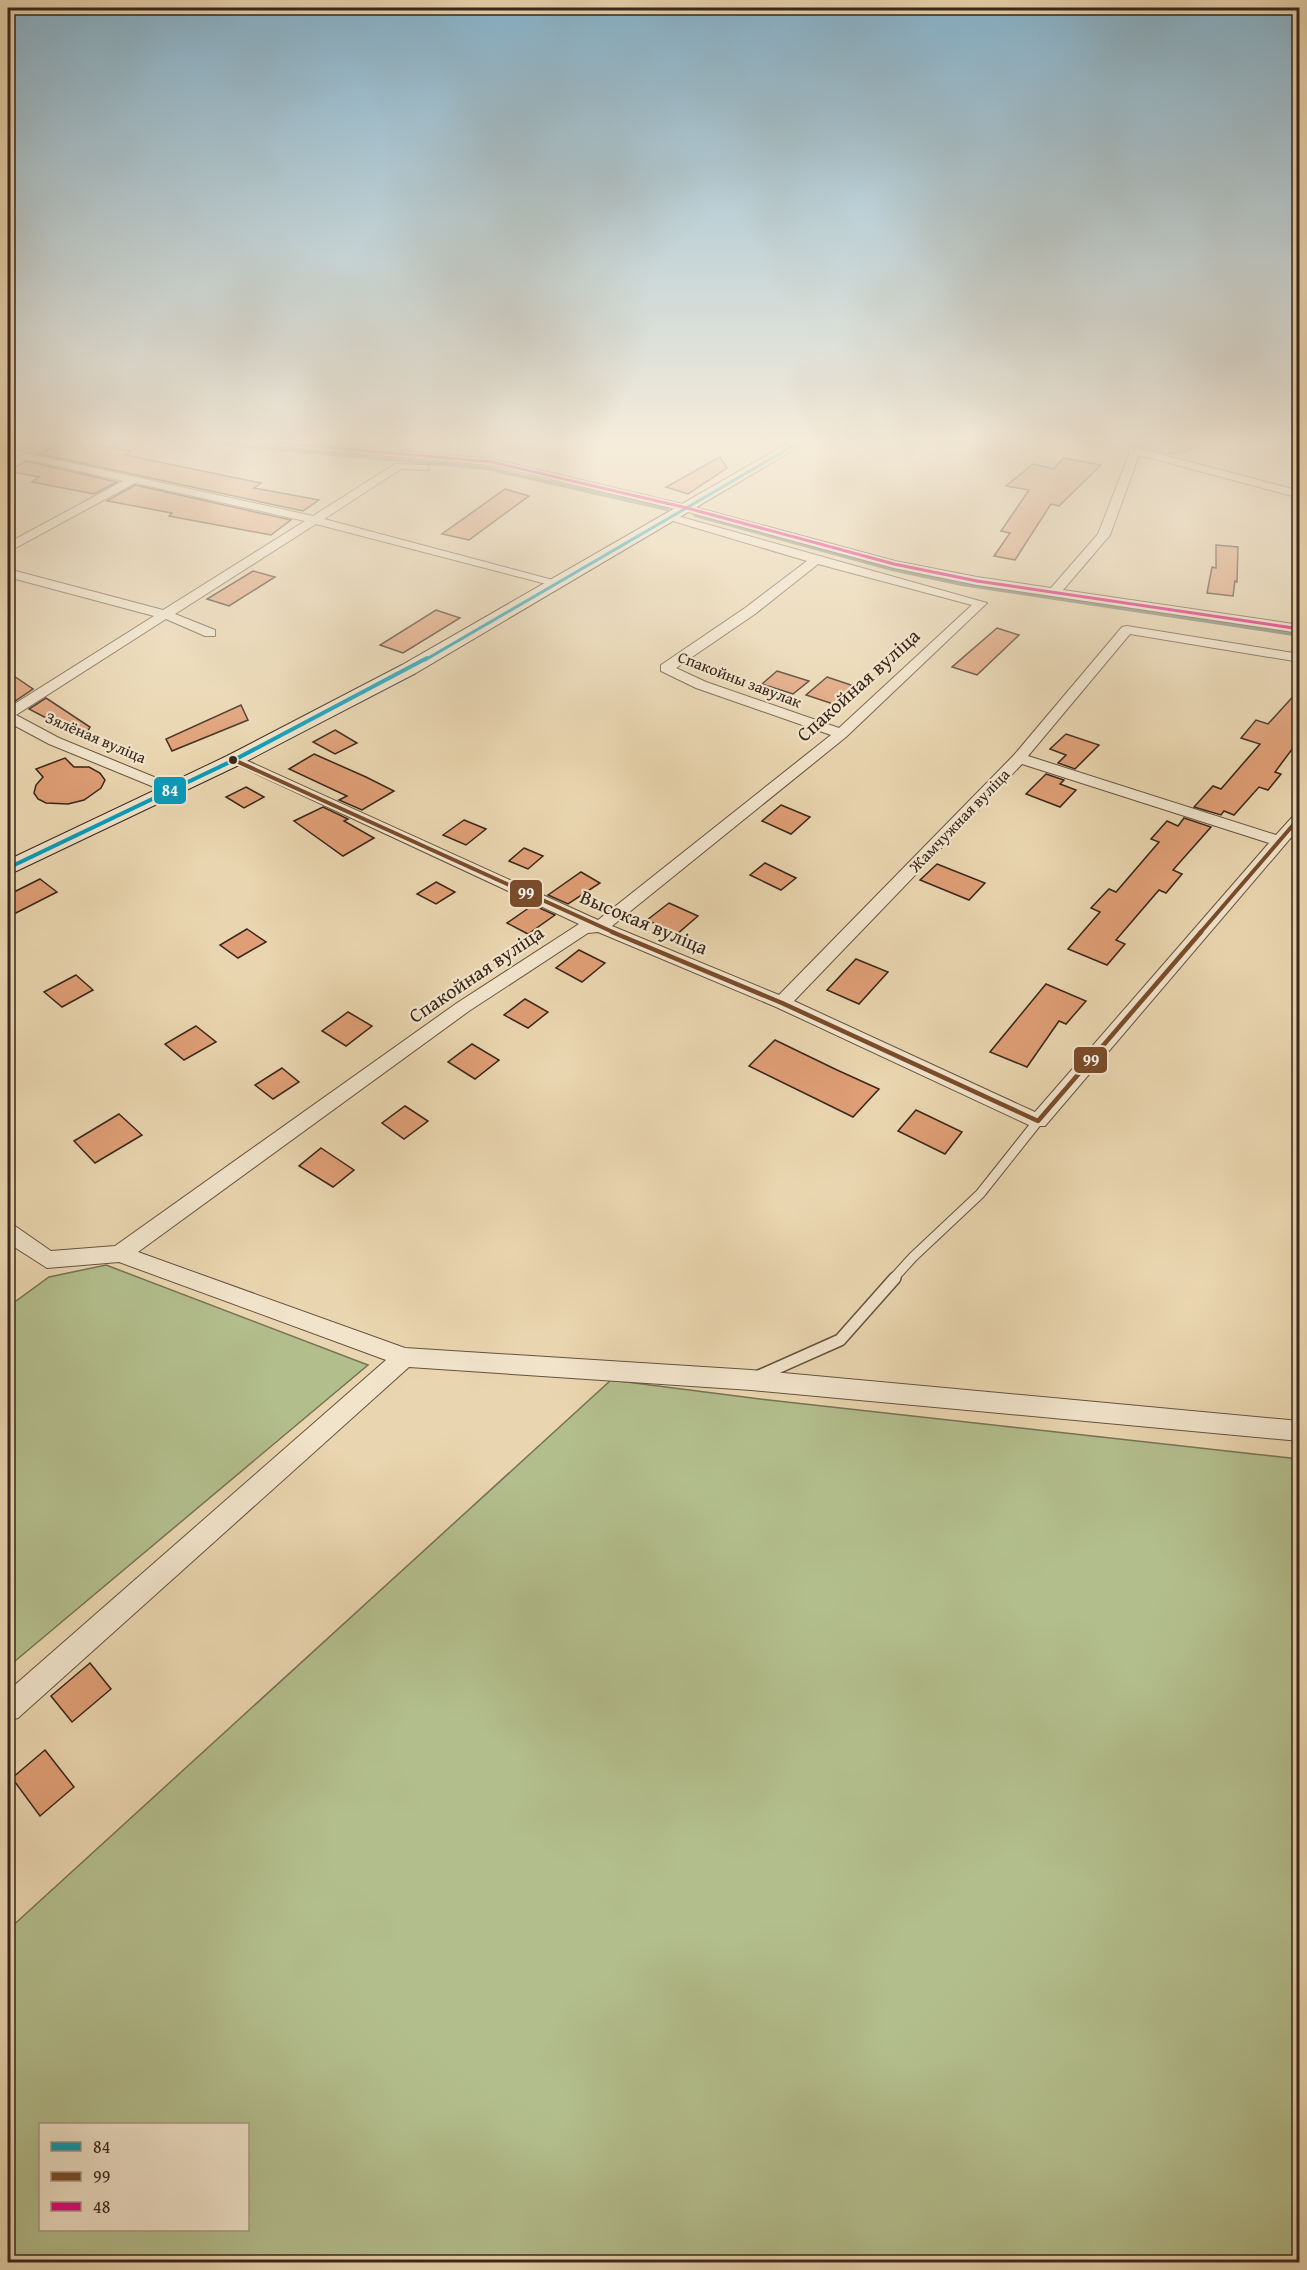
<svg xmlns="http://www.w3.org/2000/svg" width="1307" height="2270" font-family="'Gentium Book Plus',serif">
	<style>
		.green { fill: #b3be8d; stroke: #767254; stroke-width: 1.5; fill-rule: evenodd }
		.lines { fill: none; stroke-linecap: round; stroke-linejoin: round }
		.stream { stroke: #717e73; stroke-width: 4 }
		.building { fill: #df9e75; stroke: #39261a; stroke-width: 1.5 }
		.lane-far1-casing { stroke: #65523f; stroke-width: 11 }
		.lane-casing { stroke: #65523f; stroke-width: 14 }
		.street-casing { stroke: #65523f; stroke-width: 2 }
		.secondary-casing { stroke: #39261a; stroke-width: 2 }
		.lane-far1 { stroke: #f1e4cb; stroke-width: 9 }
		.lane { stroke: #f1e4cb; stroke-width: 11 }
		.street { fill: #f1e4cb; fill-rule: evenodd }
		.secondary { fill: #f1e4cb; fill-rule: evenodd }
		.bus-1-far1-casing { stroke: #f1e4cb; stroke-width: 6 }
		.bus-1-casing { stroke: #f1e4cb; stroke-width: 8 }
		.bus-2-far1-casing { stroke: #f1e4cb; stroke-width: 8 }
		.bus-2-casing { stroke: #f1e4cb; stroke-width: 9 }
		.bus-3-casing { stroke: #f1e4cb; stroke-width: 6 }
		.bus-1-far1 { stroke: #069cbc; stroke-width: 3 }
		.bus-1 { stroke: #069cbc; stroke-width: 4 }
		.bus-2-far1 { stroke: #7a4b2a; stroke-width: 4 }
		.bus-2 { stroke: #7a4b2a; stroke-width: 4.5 }
		.bus-3 { stroke: #e5007d; stroke-width: 3 }
		.bus-dot { fill: #39261a; stroke: #f1e4cb; stroke-width: 2 }
		.labels { text-anchor: middle; stroke-width: 4.5; stroke-linejoin: round; paint-order: stroke }
		.far-street-label { font-size: 16px; fill: #39261a; stroke: #f1e4cb }
		.street-label { font-size: 20px; fill: #39261a; stroke: #f1e4cb }
		.line-badge { stroke: #f1e4cb; stroke-width: 2 }
		.badge-label { font-size: 16px; text-anchor: middle; font-weight: bold; fill: #fff }
	</style>
	<rect width="100%" height="100%" fill="#e9d5af"/>
	<filter id="stains"><feTurbulence type="fractalNoise" baseFrequency=".00333" numOctaves="4"/><feColorMatrix values="0 0 0 0 .2 0 0 0 0 .09 0 0 0 0 .02 0 0 0 .5 -.17"/></filter>
	<radialGradient id="worn" r=".72"><stop offset=".6" stop-color="#630" stop-opacity="0"/><stop offset="1" stop-color="#630" stop-opacity=".3"/></radialGradient>
	<g class="green">
		<path d="M1129,443h72c-25,19 -44,8 -72,0z"/>
		<path d="M106,1265l262,100 -360,302v-360l41,-30z"/>
		<path d="M611,1380l149,19 539,60v803h-1291v-332zM40,2124h208v106h-208z"/>
	</g>
	<g class="lines">
		<g class="stream">
			<path d="M214,443l272,25 181,41"/>
			<path d="M695,515l197,54 70,15 338,51"/>
		</g>
	</g>
	<g class="building">
		<path d="M59,443h26l46,8 -6,4 136,28 -7,5 65,12 -16,11 -264,-57z"/>
		<path d="M720,457l7,11 -39,26 -22,-7z"/>
		<path d="M1063,458l38,7 -42,41 -8,-2 -36,56 -21,-4 16,-23 -9,-2 28,-41 -23,-4 27,-22 21,5z"/>
		<path d="M26,461l91,21 -23,12 -62,-12 7,-5 -31,-6z"/>
		<path d="M135,485l156,35 -20,15 -102,-19 3,-3 -65,-12z"/>
		<path d="M505,489l24,7 -60,44 -27,-6z"/>
		<path d="M1216,545l22,2 -1,35 -2,-1 -2,15 -26,-3 5,-26 4,1z"/>
		<path d="M253,571l22,6 -46,29 -22,-7z"/>
		<path d="M436,610l24,8 -57,35 -23,-8z"/>
		<path d="M997,628l22,7 -42,40 -25,-8z"/>
		<path d="M777,671l32,10 -16,13 -31,-10z"/>
		<path d="M8,672l25,17 -18,12 -7,-4z"/>
		<path d="M827,677l27,9 -21,18 -27,-9z"/>
		<path d="M1299,690v50l-24,32 6,2 -13,16 -9,-3 -25,28 -10,-4 -3,4 -27,-8 19,-21 8,3 39,-45 -19,-6 15,-18 12,4z"/>
		<path d="M46,698l44,29 -6,11 -55,-29z"/>
		<path d="M241,705l7,15 -76,31 -6,-12z"/>
		<path d="M335,730l22,13 -22,11 -22,-12z"/>
		<path d="M1066,734l33,11 -24,24 -17,-6 8,-8 -16,-6z"/>
		<path d="M314,754l52,23 28,14 -32,19 -23,-10 8,-4 -58,-27z"/>
		<path d="M65,758l9,9h15l11,6 5,7 -4,8 -17,12 -16,4 -22,-1 -8,-4 -4,-6 2,-8 7,-8 -7,-8z"/>
		<path d="M1046,774l18,6 -4,4 16,6 -16,17 -34,-13z"/>
		<path d="M246,787l18,10 -20,11 -18,-11z"/>
		<path d="M781,805l29,12 -19,17 -29,-13z"/>
		<path d="M323,807l25,12 -4,2 30,17 -31,18 -49,-35z"/>
		<path d="M1184,818l27,9 -38,43 9,4 -16,19 -7,-3 -43,50 9,4 -18,21 -39,-16 32,-37 -9,-4 18,-19 7,3 43,-50 -8,-3 16,-18 11,5z"/>
		<path d="M464,820l22,9 -20,16 -23,-10z"/>
		<path d="M524,848l19,8 -15,13 -19,-8z"/>
		<path d="M765,863l31,15 -15,12 -31,-15z"/>
		<path d="M937,864l48,19 -16,17 -49,-20z"/>
		<path d="M581,872l19,11 -32,21 -20,-9z"/>
		<path d="M40,879l17,13 -49,25v-22z"/>
		<path d="M436,882l19,10 -19,12 -19,-10z"/>
		<path d="M669,903l29,13 -21,18 -30,-14z"/>
		<path d="M533,905l22,10 -27,19 -21,-11z"/>
		<path d="M247,929l19,13 -28,16 -18,-13z"/>
		<path d="M579,950l26,13 -23,19 -26,-14z"/>
		<path d="M856,959l32,13 -29,32 -32,-14z"/>
		<path d="M76,975l17,15 -31,17 -18,-15z"/>
		<path d="M1046,984l40,17 -20,23 -7,-3 -32,46 -37,-15z"/>
		<path d="M525,999l23,13 -20,16 -24,-13z"/>
		<path d="M348,1012l24,14 -26,20 -24,-15z"/>
		<path d="M196,1026l20,16 -32,18 -19,-16z"/>
		<path d="M775,1040l62,30 42,19 -26,28 -104,-51z"/>
		<path d="M472,1044l27,16 -24,19 -27,-17z"/>
		<path d="M282,1068l17,14 -26,17 -18,-14z"/>
		<path d="M405,1106l23,15 -24,18 -22,-16z"/>
		<path d="M916,1110l46,22 -17,22 -47,-23z"/>
		<path d="M119,1114l23,21 -47,28 -21,-22z"/>
		<path d="M321,1148l33,22 -21,17 -34,-21z"/>
		<path d="M90,1663l21,26 -39,33 -21,-26z"/>
		<path d="M45,1750l29,37 -34,29 -28,-38z"/>
	</g>
	<g class="lines">
		<g class="lane-far1-casing">
			<path id="lane-far1" d="M893,1279l20,-22 67,-63 58,-73"/>
		</g>
		<g class="lane-casing">
			<path id="lane" d="M759,1376l81,-36 55,-62"/>
		</g>
		<g class="street-casing">
			<g id="street">
				<path d="M273,443h37l182,16 199,47 204,55 82,16 74,11 47,-54 32,-82 -28,-9h16l182,48v7l-161,-43 -29,80 -47,55 237,35v8l-323,-48 -83,-17 -210,-57 -192,-46 -214,-19z"/>
				<path d="M8,449l305,67 82,-52 30,1 4,1v4l-28,-1 -77,50 240,64 -6,4 -242,-63 -141,90 40,16v6h-10l-39,-17 -150,96 43,23 117,48 3,3 -8,5 -122,-50 -41,-22v-14l146,-92 -146,-39v-8l155,41 142,-89 -170,-38 -127,69v-9l115,-62 -115,-26z"/>
				<path d="M666,515h8l313,88 -141,134 -234,189 167,69 235,-240 108,-128 5,-1 173,28v8l-170,-28 -102,122 248,79 19,-21 5,-1v14l-255,299h-14l-255,-119 -178,-75 -10,1 -119,78 -331,241 267,96 346,22 549,51v20l-549,-51 -342,-23 -391,351 -10,3v-30l378,-331 -267,-98 -72,6 -39,-25v-19l7,2 36,25 64,-5 342,-243 122,-79 -352,-164 2,-3h10l359,163 233,-185 -135,-47 -35,-17v-6l84,-57 62,-47 -141,-42zM818,564l154,41 -133,123 -133,-46 -30,-14 79,-54zM1022,764l247,79 -234,269 -241,-111z"/>
			</g>
		</g>
		<g class="secondary-casing">
			<path id="secondary" d="M788,443h17l-389,230 -175,91 -233,111v-15l219,-104 175,-91z"/>
		</g>
		<use href="#lane-far1" class="lane-far1"/>
		<use href="#lane" class="lane"/>
		<use href="#street" class="street"/>
		<use href="#secondary" class="secondary"/>
		<g class="bus-1-far1-casing">
			<path id="bus-1-far1" d="M425,660l373,-217"/>
		</g>
		<g class="bus-1-casing">
			<path id="bus-1" d="M8,868l226,-108 193,-102"/>
		</g>
		<g class="bus-2-far1-casing">
			<g id="bus-2-far1">
				<path d="M234,760l381,173"/>
				<path d="M1200,933l100,-116"/>
			</g>
		</g>
		<g class="bus-2-casing">
			<path id="bus-2" d="M612,932l170,71 256,118 163,-189"/>
		</g>
		<g class="bus-3-casing">
			<path id="bus-3" d="M278,443l214,19 195,46 207,56 83,17 323,48"/>
		</g>
		<use href="#bus-1-far1" class="bus-1-far1"/>
		<use href="#bus-1" class="bus-1"/>
		<use href="#bus-2-far1" class="bus-2-far1"/>
		<use href="#bus-2" class="bus-2"/>
		<use href="#bus-3" class="bus-3"/>
	</g>
	<linearGradient id="sky" x2="0" y2="1"><stop stop-color="#87b6d1"/><stop offset="0.58" stop-color="#f5ecdb"/><stop offset="1" stop-color="#f5ecdb" stop-opacity="0"/></linearGradient>
	<rect width="1307" height="760" fill="url(#sky)"/>
	<circle class="bus-dot" cx="233" cy="760" r="5"/>
	<g class="labels">
		<g class="far-street-label">
			<text transform="translate(740 679) rotate(21)" y="6">Спакойны завулак</text>
			<text transform="translate(96 737) rotate(23)" y="6">Зялёная вуліца</text>
			<text transform="translate(959 820) rotate(-46)" y="6">Жамчужная вуліца</text>
		</g>
		<g class="street-label">
			<text transform="translate(858 685) rotate(-42)" y="7">Спакойная вуліца</text>
			<text transform="translate(644 922) rotate(23)" y="7">Высокая вуліца</text>
			<text transform="translate(476 974) rotate(-34)" y="7">Спакойная вуліца</text>
		</g>
	</g>
	<g class="line-badge">
		<rect x="153" y="776" width="34" height="29" rx="6" fill="#069cbc"/>
		<rect x="509" y="879" width="34" height="29" rx="6" fill="#7a4b2a"/>
		<rect x="1073" y="1046" width="35" height="28" rx="6" fill="#7a4b2a"/>
	</g>
	<g class="badge-label">
		<text x="170" y="796">84</text>
		<text x="526" y="899">99</text>
		<text x="1091" y="1066">99</text>
	</g>
	<rect width="1307" height="2270" fill="none" stroke="#e9d5af" stroke-width="30"/>
	<rect x="9" y="9" width="1289" height="2252" fill="none" stroke="#39261a" stroke-width="3"/>
	<rect x="15" y="15" width="1277" height="2240" fill="none" stroke="#39261a" stroke-width="1.5"/>
	<rect x="39" y="2123" width="210" height="108" fill="#f1e4cb" stroke="#a79884" stroke-width="1.5"/>
	<rect x="51" y="2142" width="30" height="9" fill="#069cbc" stroke="#a79884" stroke-width="1.5"/>
	<text x="93" y="2153" font-size="18" fill="#39261a">84</text>
	<rect x="51" y="2172" width="30" height="9" fill="#7a4b2a" stroke="#a79884" stroke-width="1.5"/>
	<text x="93" y="2183" font-size="18" fill="#39261a">99</text>
	<rect x="51" y="2202" width="30" height="9" fill="#e5007d" stroke="#a79884" stroke-width="1.5"/>
	<text x="93" y="2213" font-size="18" fill="#39261a">48</text>
	<rect width="100%" height="100%" filter="url(#stains)"/>
	<rect width="100%" height="100%" fill="url(#worn)"/>
</svg>
